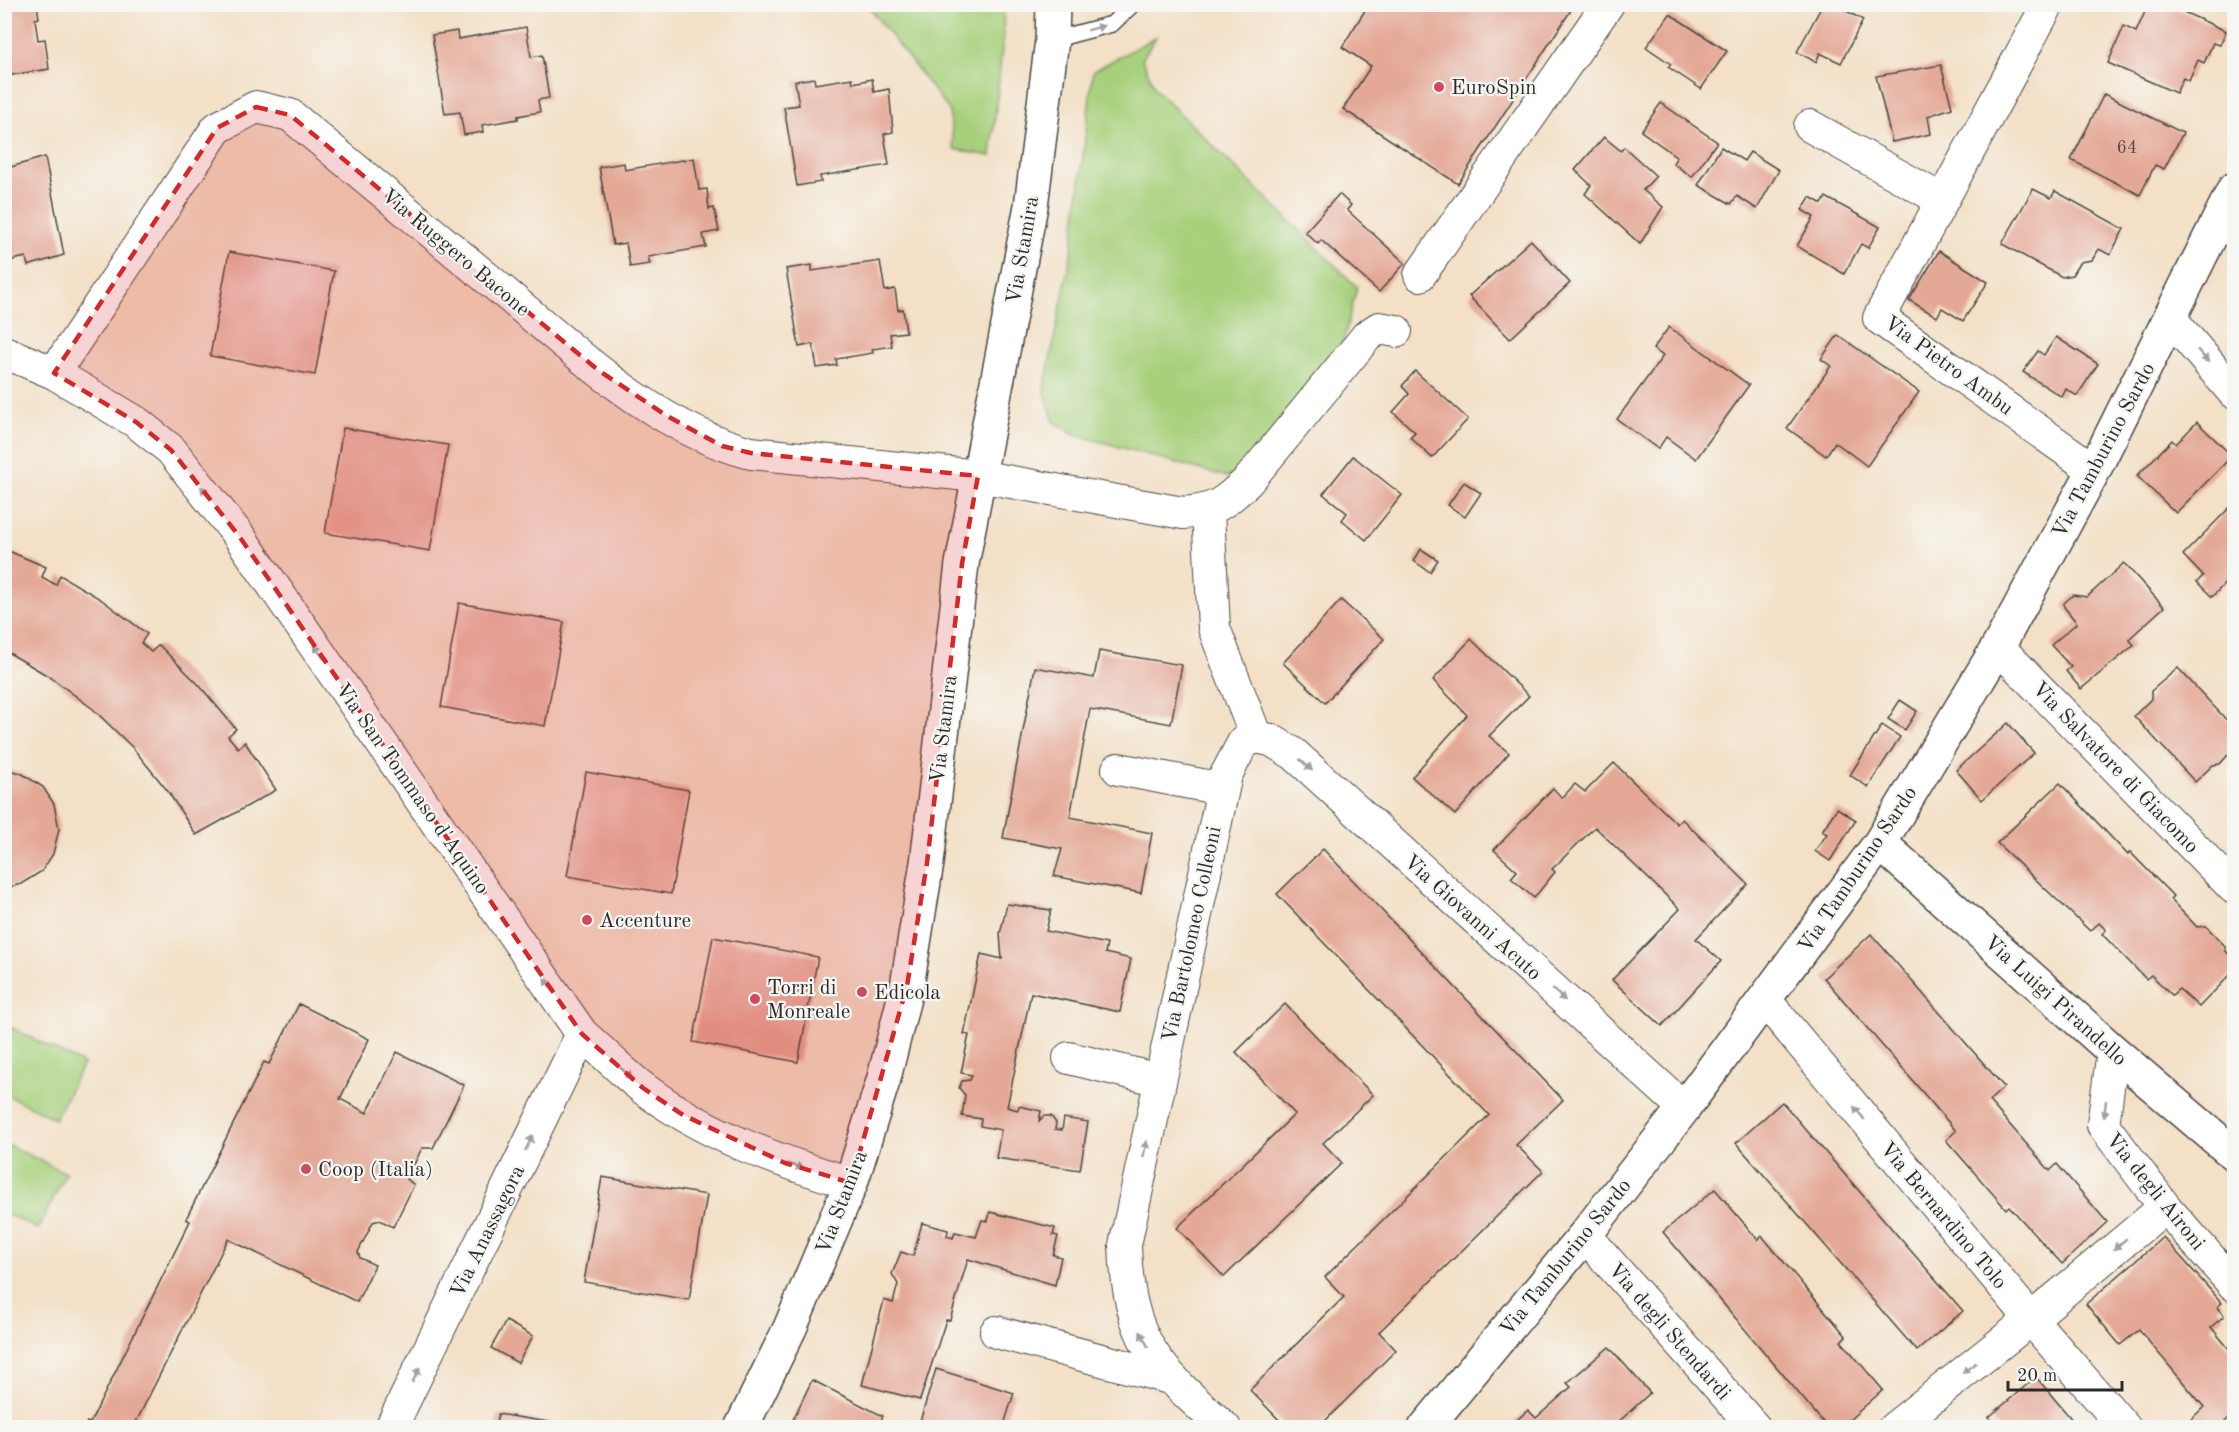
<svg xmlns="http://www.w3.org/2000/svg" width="2239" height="1432" font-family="'Old Standard TT',serif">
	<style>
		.green { fill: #a7d07b; stroke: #697e53; stroke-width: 1.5 }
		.building { fill: #e4a896 }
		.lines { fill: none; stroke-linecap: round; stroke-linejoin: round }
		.lane-casing { stroke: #494642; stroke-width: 18 }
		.street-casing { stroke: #494642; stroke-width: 34 }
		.secondary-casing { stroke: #494642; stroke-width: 36 }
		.lane { stroke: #fff; stroke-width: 15 }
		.street { stroke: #fff; stroke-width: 32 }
		.secondary { stroke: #fff; stroke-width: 33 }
		.oneway { fill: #a0a0a0 }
		.marked { fill: #d62828; fill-opacity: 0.2; stroke: #d62828; stroke-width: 4.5; stroke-dasharray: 12 8; stroke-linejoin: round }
		.poi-dot { fill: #d1495b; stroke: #f6f6f2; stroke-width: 2 }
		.labels { text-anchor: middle; stroke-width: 4.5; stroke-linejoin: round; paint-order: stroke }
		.number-label { font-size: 18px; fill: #594a46 }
		.poi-label { font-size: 21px; fill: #2b2b2b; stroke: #f6f6f2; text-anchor: start }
		.street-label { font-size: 21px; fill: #2b2b2b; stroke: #f6f6f2 }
	</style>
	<rect width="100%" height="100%" fill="#f6f6f2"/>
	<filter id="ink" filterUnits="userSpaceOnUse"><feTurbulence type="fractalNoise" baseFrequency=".0167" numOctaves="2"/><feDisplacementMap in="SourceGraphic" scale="12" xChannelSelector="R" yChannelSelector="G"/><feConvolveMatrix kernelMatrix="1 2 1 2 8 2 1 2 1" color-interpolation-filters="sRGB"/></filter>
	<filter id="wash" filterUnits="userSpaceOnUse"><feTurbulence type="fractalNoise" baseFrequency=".008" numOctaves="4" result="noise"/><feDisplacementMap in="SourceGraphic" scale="24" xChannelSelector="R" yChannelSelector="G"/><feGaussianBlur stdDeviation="1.35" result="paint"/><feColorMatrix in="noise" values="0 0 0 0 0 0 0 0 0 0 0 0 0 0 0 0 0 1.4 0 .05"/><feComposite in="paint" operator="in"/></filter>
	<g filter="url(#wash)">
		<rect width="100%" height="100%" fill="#f3e0c6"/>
		<g class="green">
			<path d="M867,5h137l-1,34 -12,117 -37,-7 -5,-39z"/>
			<path d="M1156,37l-14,22 14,31 201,197 -17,67 -98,118 -15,5 -150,-42 -23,-13 -10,-32 28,-140 21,-179z"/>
			<path d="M4,1024l79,40 -28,55 -50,-25z"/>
			<path d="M4,1143l62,30 -28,56 -33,-16z"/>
		</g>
		<g id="blocks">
			<g class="building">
				<path d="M4,4h33l2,14 -4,1 3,21 7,-1 4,30 -45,7z"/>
				<path d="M1369,4h206l-117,180 -115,-75 28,-43 -29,-19z"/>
				<path d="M1823,4h11l29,16 -22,43 -21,-10 -4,9 -19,-10z"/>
				<path d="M2148,5h20l58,26 -6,14 -7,-2 -9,20 -6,-3 -9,21 -6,-3 -7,15 -68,-30 16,-37 12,6z"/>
				<path d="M1670,14l57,37 -26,38 -33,-22 3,-3 -25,-17z"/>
				<path d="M526,27l5,30 11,-2 7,43 -11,2 2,12 -22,4v3l-36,6 1,7 -19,3 -4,-23 -15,2 -13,-79 25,-4 1,8z"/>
				<path d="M1941,65l11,43 -24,8 3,18 -39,8 -16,-66z"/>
				<path d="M814,78l1,6 37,-6 1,5 19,-4 2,13 15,-3 4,43 -9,2 5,31 -69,11 1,6 -24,4 -13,-79 15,-2 -4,-24z"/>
				<path d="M2104,94l79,39 -19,36 -9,-4 -15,30 -69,-35z"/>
				<path d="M1661,103l56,39 -25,35 -19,-14 4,-6 -36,-26z"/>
				<path d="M1604,137l17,14 3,-4 32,29 -13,14 20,17 -23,37 -55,-50 6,-9 -16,-15z"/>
				<path d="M1721,147l23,14 6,-9 29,18 -22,39 -20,-13 -6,8 -33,-19z"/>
				<path d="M45,157l19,98 -36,11 -2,-9 -22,5v-93z"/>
				<path d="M694,158l5,32 8,-1 2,20 5,-1 5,23 -16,3 3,13 -58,10 2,7 -20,3 -4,-24 -13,2 -14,-78 25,-4 1,7z"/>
				<path d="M2033,189l18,9 4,-7 69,38 -14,26 -11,-6 -7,11 -12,2 -8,13 -10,2 -60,-33z"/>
				<path d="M1339,194l12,11 -4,5 58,53 -26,29 -58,-52 -3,4 -13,-12z"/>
				<path d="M1810,197l12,7 4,-7 54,30 -12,21 -7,-4 -17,30 -47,-28 17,-29 -12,-7z"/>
				<path d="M1531,240l39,43 -60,56 -41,-43z"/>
				<path d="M1939,251l49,31 -25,39 -21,-13 -5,9 -28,-17z"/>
				<path d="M229,252l105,19 -19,104 -105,-19z"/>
				<path d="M880,261l5,30 10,-2 3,21 5,-1 3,23 -16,2 2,12 -20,3 1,4 -37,6 1,6 -20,3 -4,-24 -14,3 -13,-78 26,-4v6z"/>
				<path d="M1669,327l80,58 -53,74 -30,-22 -8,12 -41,-30 46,-63 -10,-7z"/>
				<path d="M1838,335l81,57 -52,74 -32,-24 -9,14 -39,-28 44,-62 -10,-7z"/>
				<path d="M2056,337l42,27 -21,32 -11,-7 -4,8 -39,-25 15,-21 6,4z"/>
				<path d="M1415,371l53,48 -36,39 -22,-21 5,-5 -22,-20 16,-18 -7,-8z"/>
				<path d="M2197,422l35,34 -56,57 -39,-37 35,-36 4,4z"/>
				<path d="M343,428l105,17 -18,106 -105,-18z"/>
				<path d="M1353,456l49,39 -36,45 -24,-20 5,-7 -24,-19z"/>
				<path d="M1464,482l17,11 -16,24 -17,-12z"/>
				<path d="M2234,503v71l-22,23 -15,-15 6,-6 -20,-21z"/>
				<path d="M4,549l42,18 -4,10 14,8 4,-10 42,25 45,34 -6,9 10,9 8,-7 40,40 37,44 -8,7 10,12 7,-6 31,48 -80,45 -29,-45 -35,-43 -39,-38 -43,-32 -46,-27z"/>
				<path d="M1421,549l17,11 -8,12 -16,-11z"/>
				<path d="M2124,563l40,44 -35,32 5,6 -53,44 -15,-18 5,-4 -20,-22 26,-22 -13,-16v-4l9,-8 14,2z"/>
				<path d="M1341,600l43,39 -59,64 -42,-40z"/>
				<path d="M459,603l105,19 -19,104 -104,-19z"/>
				<path d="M1471,639l58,57 -40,40 20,17 -54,62 -43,-38 55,-62 -34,-35z"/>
				<path d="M1099,651l83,14 -11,59 -81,-15 -20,108 82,16 -11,60 -87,-17 8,-27 -59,-11 32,-171 59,11z"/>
				<path d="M2178,668l56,60v20l-14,16 -7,1 -18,17 -61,-66 17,-17v-8z"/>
				<path d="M1900,700l17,11 -12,19 -17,-11z"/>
				<path d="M2008,723l26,30 -52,47 -26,-30z"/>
				<path d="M1882,725l18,12 -32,50 -18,-12z"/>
				<path d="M1614,763l63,61 5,-5 66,65 -52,55 25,22 -59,65 -50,-46 68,-71 -85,-82 -43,42 3,3 -21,26 -23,-20 6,-7 -23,-21 59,-62 9,10 13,-14 10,8z"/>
				<path d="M4,769l17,4 22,14 11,17 5,25 -6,25 -11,17 -21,13 -15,4z"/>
				<path d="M586,772l103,18 -18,104 -104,-18z"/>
				<path d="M2060,783l68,72 2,-3 43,44 -3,3 27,28 9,-1 19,20v4l9,10v11l-35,36 -20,-18 -7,6 -21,-20 -5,4 -44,-45 4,-4 -7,-7 -9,8 -93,-88z"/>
				<path d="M1837,808l19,12 -26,41 -15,-10 12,-17 -5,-3z"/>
				<path d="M1323,849l240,251 -47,45 27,26 -164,161 17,18 -78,78h-31l-37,-38 94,-93 -19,-20 164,-162 -212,-221z"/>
				<path d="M1007,904l44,6 -5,21 61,13 -2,9 26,6 -11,53 -89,-19 -24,114 11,3 1,-4 22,5 -2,10 5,-5h7l5,7 -1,6 7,1 2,-12 24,4 -8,48 -84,-12 5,-28 -21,-4 1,-7 -19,-3 3,-21 -6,-7 3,-7 8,-1 2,-5 -11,-2 8,-38 -5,-1 17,-80 21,5 -2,-25z"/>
				<path d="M1871,934l133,153 -15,14 61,70 7,-7 50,58 -45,42 -53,-58 -3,3 -60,-69 10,-9 -132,-153z"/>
				<path d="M713,937l105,20 -20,105 -105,-20z"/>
				<path d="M299,1004l70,35 -29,60 27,14 30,-61 67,33 -31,63h-11l-15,31 7,6 -21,42 -13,-7 -7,2 -15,30 2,6 15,7 -18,37 -129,-63 -95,189h-49l3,-6 3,1 100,-202 -4,-2 78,-157 5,2z"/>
				<path d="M1285,1004l88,91 -50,48 19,20 -118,114 -47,-49 118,-114 -59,-62z"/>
				<path d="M1782,1102l181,209 -46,40 -181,-208z"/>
				<path d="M602,1177l105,18 -18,105 -105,-18z"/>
				<path d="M1715,1189l43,51 4,-4 84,100 -5,5 42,49 -43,38h-12l-165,-196z"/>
				<path d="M990,1212l65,16 -2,7 5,1 -5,19 8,2 -6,28 -87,-26 -18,61h-4l-26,80 -58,-15 22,-85 9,3 5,-19 -6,-10 9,-22 12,4 9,-33 26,7 -1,6 6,2 2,-6 21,5 6,-17 6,1z"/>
				<path d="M2163,1237l59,66 -5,4 7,9 -13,11 23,28v58l-12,12 3,3h-34l-4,-5 17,-16 -65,-77 -19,15 -34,-41z"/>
				<path d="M506,1321l27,15 -15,27 -27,-15z"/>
				<path d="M1609,1347l41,46 -38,35h-104l20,-18 8,8 35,-31 -4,-4z"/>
				<path d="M936,1369l78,24 -11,35h-85z"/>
				<path d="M2036,1377l43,51h-81l-9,-11z"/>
				<path d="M812,1380l71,36 -6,12h-88z"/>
				<path d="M498,1414l75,12v2h-78z"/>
			</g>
		</g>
	</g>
	<g filter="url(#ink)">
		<use href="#blocks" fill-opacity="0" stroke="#494642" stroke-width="1.5"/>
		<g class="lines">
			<g class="lane-casing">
				<path id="lane" d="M1052,40l60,-16 21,-20"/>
			</g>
			<g class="street-casing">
				<g id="street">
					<path d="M2048,4l-169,314 215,152"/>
					<path d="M1810,126l132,74"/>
					<path d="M1420,275l188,-271"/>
					<path d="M2171,319l63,74"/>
					<path d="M4,352l50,21 82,49 35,28 68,86 343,498c21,18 40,38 62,55 61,45 135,73 207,94"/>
					<path d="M54,373l163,-245 39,-21 34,8c72,59 143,119 215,178 73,61 152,136 246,160l227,23 205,37c34,-3 40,-9 65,-32l119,-145 12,-8 17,3"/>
					<path d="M1208,511l6,117 42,109"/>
					<path d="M1998,647l236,241"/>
					<path d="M1256,737l15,3 23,14 390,354"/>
					<path d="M1118,769l104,20"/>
					<path d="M1765,1000l266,319 94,109"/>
					<path d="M2113,1051l-10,74 62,82 69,78"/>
					<path d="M1069,1058l91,22"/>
					<path d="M1585,1235l170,193"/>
					<path d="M996,1332l177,47"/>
					<path d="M391,1428l191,-394"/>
					<path d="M1225,1428c-69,-60 -97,-88 -100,-183l101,-470 17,-32 13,-6"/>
					<path d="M1894,1428l137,-109 134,-112"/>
				</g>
			</g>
			<g class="secondary-casing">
				<g id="secondary">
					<path d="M1880,843l233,208 121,103"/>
					<path d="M741,1428l49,-100 61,-145 33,-105 23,-92 20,-123 35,-299 69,-358 21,-166 1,-36"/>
					<path d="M1425,1428l160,-193 99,-127 196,-265 118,-196 96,-177 140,-281"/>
				</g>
			</g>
			<use href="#lane" class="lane"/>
			<use href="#street" class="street"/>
			<use href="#secondary" class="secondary"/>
		</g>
		<defs><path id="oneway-solid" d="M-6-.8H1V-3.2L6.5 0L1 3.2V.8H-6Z" transform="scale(1.5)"/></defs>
		<g class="oneway">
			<use href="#oneway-solid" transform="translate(1096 28) rotate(-15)"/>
			<use href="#oneway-solid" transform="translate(2203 356) rotate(49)"/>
			<use href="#oneway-solid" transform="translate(206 493) rotate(-128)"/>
			<use href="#oneway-solid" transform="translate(319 652) rotate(-125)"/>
			<use href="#oneway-solid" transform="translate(1306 765) rotate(42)"/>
			<use href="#oneway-solid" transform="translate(549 985) rotate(-125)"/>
			<use href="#oneway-solid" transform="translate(1559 995) rotate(42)"/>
			<use href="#oneway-solid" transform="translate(626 1073) rotate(42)"/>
			<use href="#oneway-solid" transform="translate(2105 1109) rotate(97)"/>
			<use href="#oneway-solid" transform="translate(1859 1113) rotate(-130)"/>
			<use href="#oneway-solid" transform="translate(529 1143) rotate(-64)"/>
			<use href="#oneway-solid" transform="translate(1145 1149) rotate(-78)"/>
			<use href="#oneway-solid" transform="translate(795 1166) rotate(17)"/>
			<use href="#oneway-solid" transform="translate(2120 1244) rotate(140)"/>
			<use href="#oneway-solid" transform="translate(1144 1339) rotate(-118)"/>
			<use href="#oneway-solid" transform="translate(1969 1368) rotate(142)"/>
			<use href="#oneway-solid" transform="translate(416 1375) rotate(-64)"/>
		</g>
	</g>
	<path class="marked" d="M256,107l34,8 308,255 69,46 55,30 29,7 227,23 -16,88 -35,299 -20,123 -56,197 -66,-20 -102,-48 -40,-27 -61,-54 -343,-498 -68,-86 -35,-28 -82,-49 163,-245z"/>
	<g class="poi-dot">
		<circle cx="1439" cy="87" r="6"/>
		<circle cx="587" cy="920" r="6"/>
		<circle cx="862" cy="992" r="6"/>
		<circle cx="755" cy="999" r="6"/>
		<circle cx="306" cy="1169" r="6"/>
	</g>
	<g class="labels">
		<g class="number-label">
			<text x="2127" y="153">64</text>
		</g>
		<g class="poi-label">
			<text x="1451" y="94">EuroSpin</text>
			<text x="599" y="927">Accenture</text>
			<text x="767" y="994">Torri di<tspan x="767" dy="24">Monreale</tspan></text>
			<text x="874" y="999">Edicola</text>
			<text x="318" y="1176">Coop (Italia)</text>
		</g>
		<g class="street-label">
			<text transform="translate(1022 250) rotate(-80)" y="7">Via Stamira</text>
			<text transform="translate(456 252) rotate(40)" y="7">Via Ruggero Bacone</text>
			<text transform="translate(1949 365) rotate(36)" y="7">Via Pietro Ambu</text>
			<text transform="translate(2103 450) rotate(-62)" y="7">Via Tamburino Sardo</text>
			<text transform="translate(943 729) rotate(-83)" y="7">Via Stamira</text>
			<text transform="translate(2116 767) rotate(46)" y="7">Via Salvatore di Giacomo</text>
			<text transform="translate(413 788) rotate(55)" y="7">Via San Tommaso d'Aquino</text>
			<text transform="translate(1857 869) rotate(-56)" y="7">Via Tamburino Sardo</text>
			<text transform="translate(1473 917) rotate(42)" y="7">Via Giovanni Acuto</text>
			<text transform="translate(1191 934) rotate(-78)" y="7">Via Bartolomeo Colleoni</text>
			<text transform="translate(2056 1000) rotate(42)" y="7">Via Luigi Pirandello</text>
			<text transform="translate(2156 1191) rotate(51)" y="7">Via degli Aironi</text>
			<text transform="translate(841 1202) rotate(-69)" y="7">Via Stamira</text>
			<text transform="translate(1944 1215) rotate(50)" y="7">Via Bernardino Tolo</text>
			<text transform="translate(487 1231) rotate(-64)" y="7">Via Anassagora</text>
			<text transform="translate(1565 1257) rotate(-51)" y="7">Via Tamburino Sardo</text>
			<text transform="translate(1670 1331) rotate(49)" y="7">Via degli Stendardi</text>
		</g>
	</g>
	<rect width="2239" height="1432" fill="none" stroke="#f6f6f2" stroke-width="24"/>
	<path d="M2008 1381v9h114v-9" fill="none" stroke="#2b2b2b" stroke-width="3"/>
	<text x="2017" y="1381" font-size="18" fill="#2b2b2b" stroke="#f6f6f2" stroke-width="4.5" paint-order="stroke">20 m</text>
</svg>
